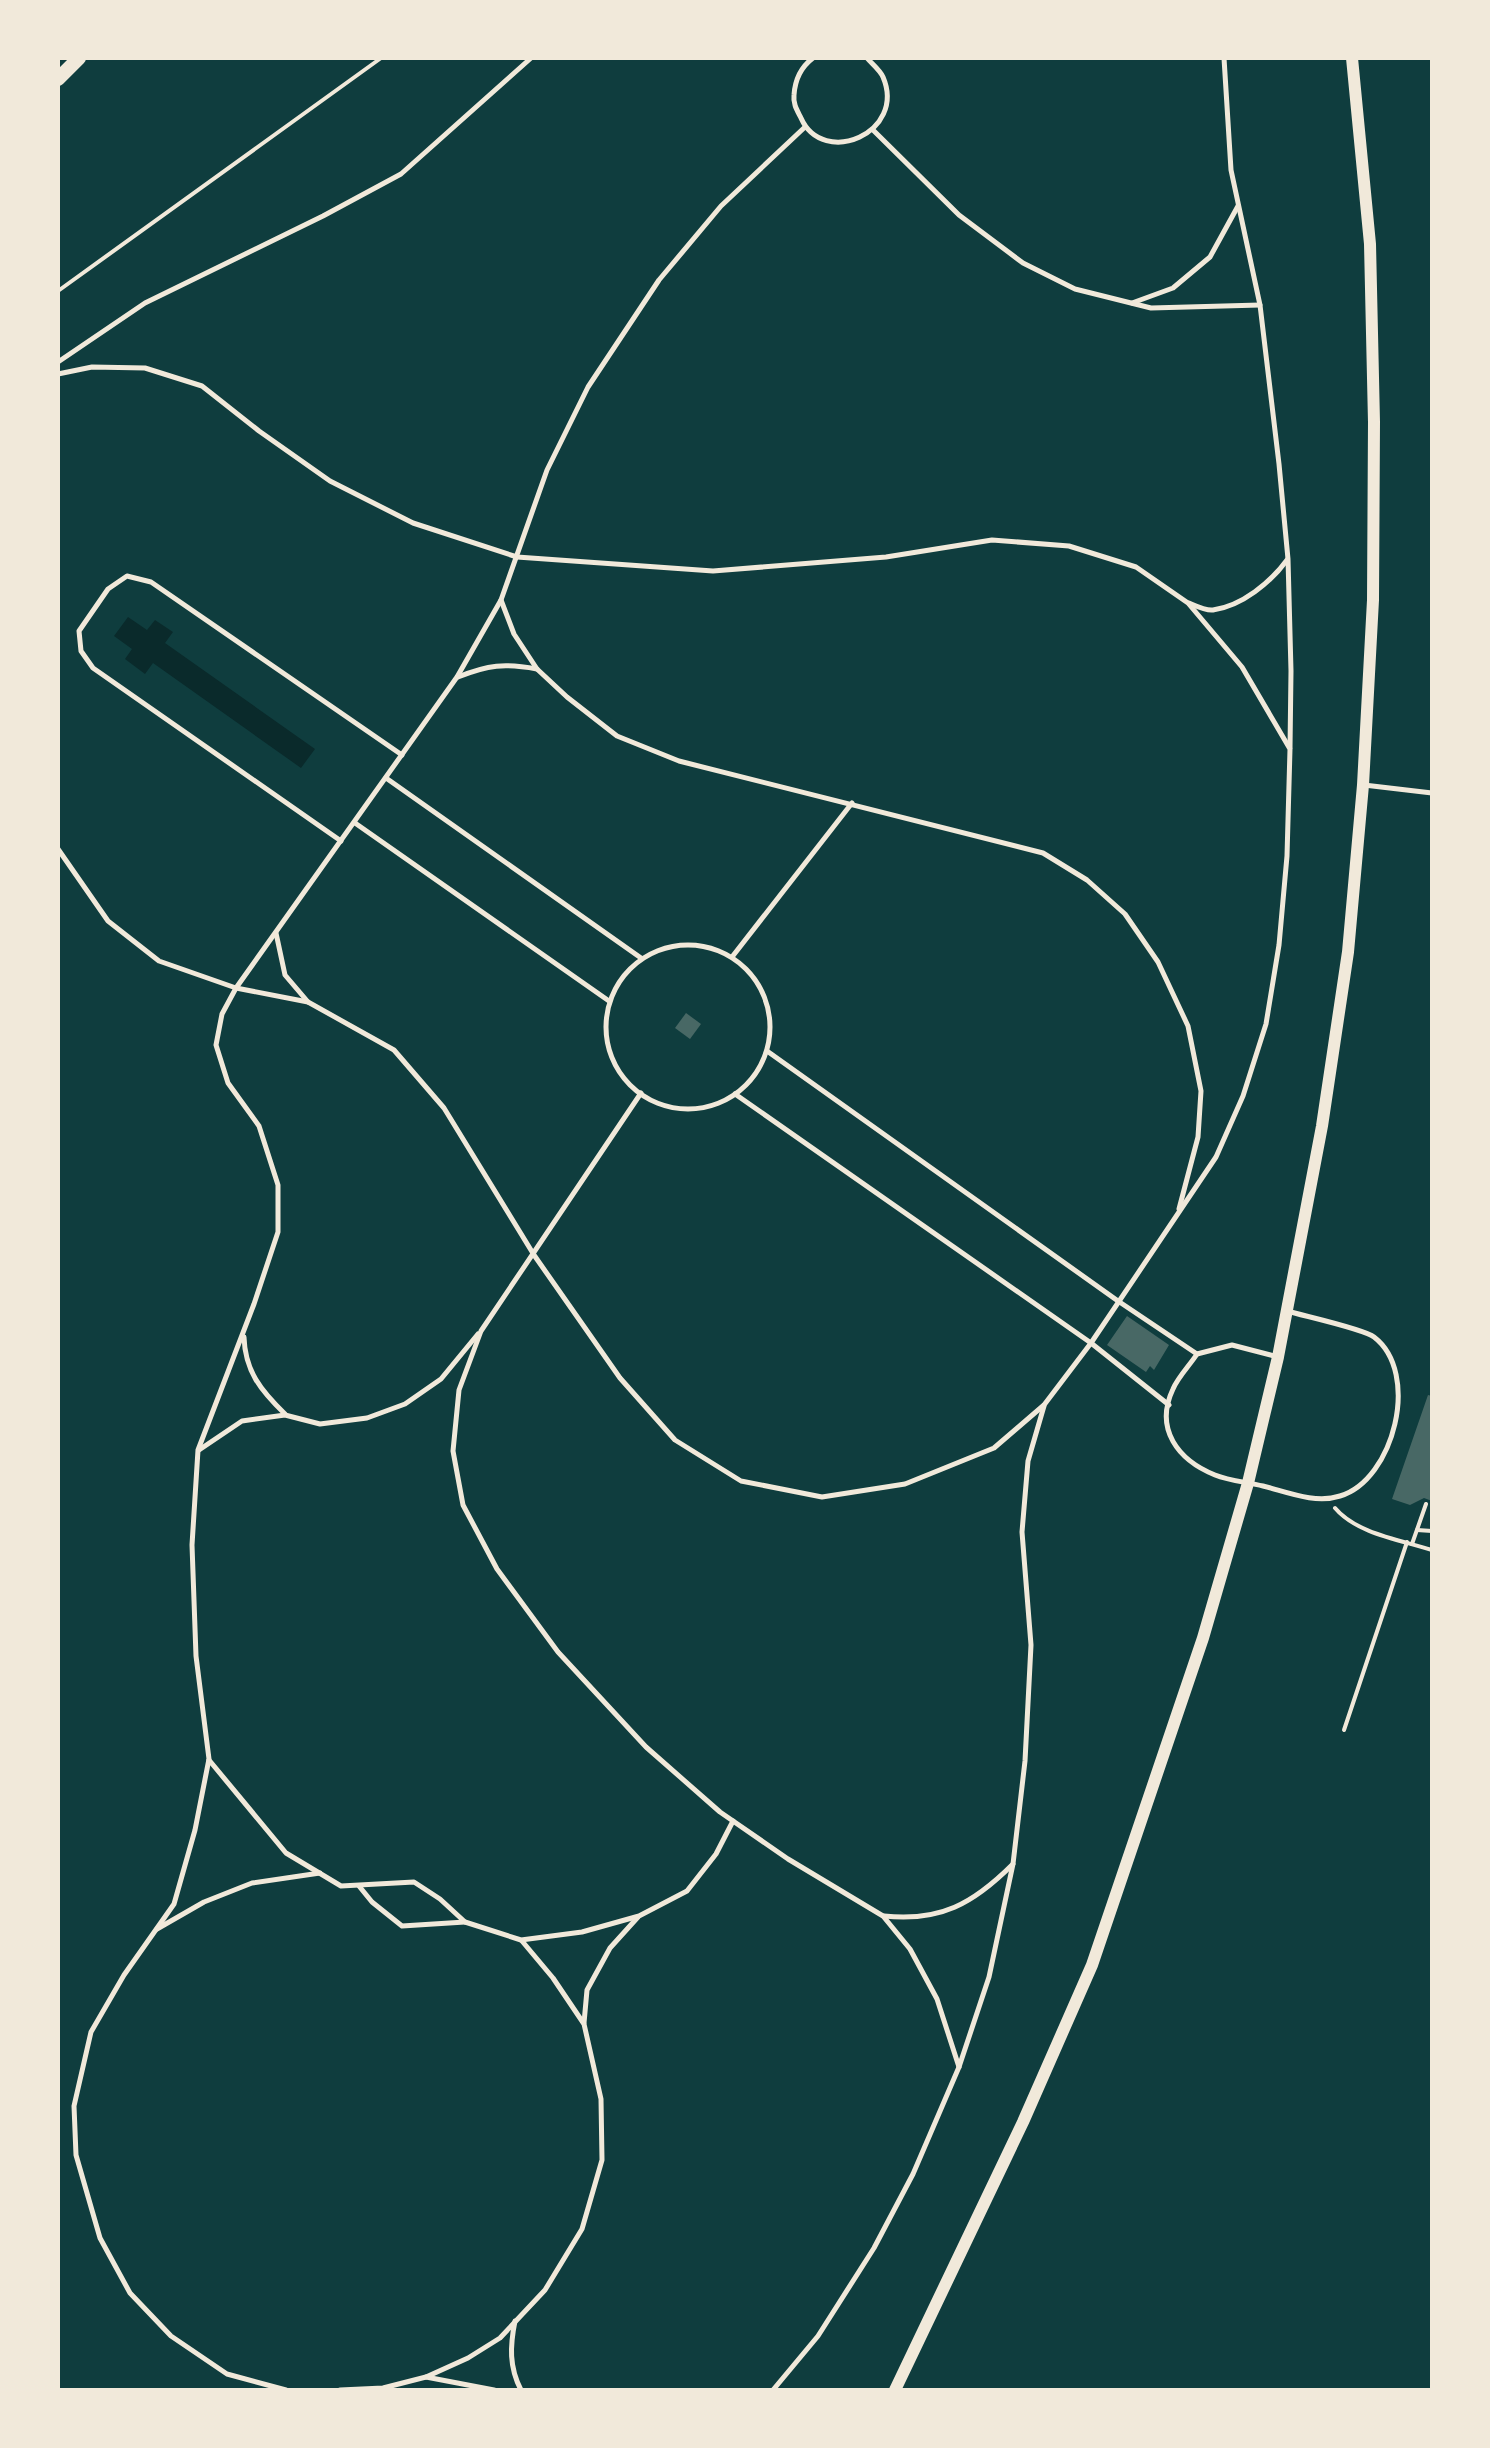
<svg xmlns="http://www.w3.org/2000/svg" width="1490" height="2448" font-family="'Sofia Sans Condensed',sans-serif">
	<style>
		.water { fill: #0a2a2b }
		.building { fill: #486865 }
		.lines { fill: none; stroke-linecap: round; stroke-linejoin: round }
		.path { stroke: #f1e9da; stroke-width: 4 }
		.service { stroke: #f1e9da; stroke-width: 5 }
		.tertiary { stroke: #f1e9da; stroke-width: 12 }
		.secondary { stroke: #f1e9da; stroke-width: 14 }
	</style>
	<rect width="100%" height="100%" fill="#0f3d3e"/>
	<path class="water" d="M128,617l19,13 8,-10 18,12 -8,11 150,106 -14,19 -148,-105 -8,11 -20,-15 7,-10 -18,-13z"/>
	<g class="building">
		<path d="M686,1013l15,11 -11,15 -15,-11z"/>
		<path d="M1127,1316l42,29 -15,25 -4,-4 -4,6 -39,-27z"/>
		<path d="M1428,1395l4,1v105l-8,-3 -14,7 -18,-6z"/>
	</g>
	<g class="lines">
		<g class="path">
			<path d="M58,291l323,-233"/>
			<path d="M1335,1508c22,26 66,32 97,42"/>
			<path d="M1417,1530l15,1"/>
			<path d="M1412,1544l14,-40"/>
			<path d="M1344,1730l63,-188"/>
		</g>
		<g class="service">
			<path d="M813,58c-12,9 -18,22 -19,37 -1,9 3,15 7,23 22,50 106,15 82,-41 -3,-7 -11,-13 -16,-19"/>
			<path d="M1224,58l7,112 29,135 19,159 9,95 3,112 -1,77"/>
			<path d="M805,127l-84,79 -62,74 -71,107 -41,83 -46,130 13,34 23,35 30,28 50,39 62,25 364,92 44,27 38,34 33,48 30,64 13,65 -3,46 -19,72"/>
			<path d="M873,130l86,85 64,48 52,26 76,19 109,-3"/>
			<path d="M1132,303l41,-15 37,-31 28,-51"/>
			<path d="M58,362l87,-59 178,-87 78,-42 130,-116"/>
			<path d="M58,374l34,-7 53,1 57,18 57,45 71,50 83,42 104,34 196,14 173,-14 106,-17 77,6 67,21 52,36 54,64 48,82 -3,107 -8,89 -13,79 -23,72 -27,61 -125,186 -47,62 -50,43 -89,36 -83,13 -81,-16 -66,-41 -55,-62 -86,-123 -90,-147 -50,-58 -86,-48 -72,-14 -77,-27 -51,-40 -50,-72"/>
			<path d="M1189,603c7,3 17,8 24,7 29,-4 58,-28 74,-50"/>
			<path d="M458,677c30,-12 46,-14 79,-8"/>
			<path d="M386,778l255,180"/>
			<path d="M1364,785l68,8"/>
			<path d="M355,823l254,178"/>
			<path d="M341,841l-248,-173 -12,-17 -2,-20 29,-42 19,-13 24,6 251,173"/>
			<path d="M276,933l9,42 23,27"/>
			<circle cx="688" cy="1027" r="82"/>
			<path d="M732,957l120,-154"/>
			<path d="M767,1051l351,250 79,53"/>
			<path d="M641,1093l-160,238 -22,59 -6,61 10,54 34,64 61,83 88,95 74,65 68,47 95,57 27,33 27,50 22,68"/>
			<path d="M735,1094l356,249 78,62"/>
			<path d="M244,1337c1,34 17,54 41,77"/>
			<path d="M1278,1357l-46,-12 -35,9c-7,11 -19,23 -24,35 -19,40 5,71 42,86 15,6 32,7 48,11 24,6 52,18 77,10 54,-16 81,-123 34,-159 -10,-8 -70,-21 -87,-26"/>
			<path d="M199,1450l43,-29 43,-6 35,9 47,-6 38,-14 36,-25 37,-45"/>
			<path d="M209,1760l77,93 55,33 73,-4 26,17 25,23 56,18 61,-8 57,-16 48,-25 29,-37 17,-33"/>
			<path d="M359,1886l13,16 30,24 63,-4"/>
			<path d="M884,1916c56,6 89,-12 129,-52"/>
			<path d="M157,1929l47,-27 48,-19 68,-10"/>
			<path d="M584,2023l3,-33 23,-42 28,-31"/>
			<path d="M515,2321c-5,25 -6,46 6,69"/>
			<path d="M426,2377l42,-19 32,-20 45,-48 37,-61 20,-69 -1,-61 -17,-75 -31,-46 -31,-37"/>
			<path d="M286,2390l-59,-16 -56,-38 -41,-43 -30,-55 -24,-83 -2,-49 17,-74 33,-57 50,-71 21,-74 14,-71 -13,-103 -4,-111 6,-95 56,-146 24,-72v-47l-19,-59 -31,-43 -12,-38 6,-31 14,-26 221,-311 44,-77"/>
			<path d="M340,2390l43,-2 43,-11 68,13"/>
			<path d="M773,2390l45,-54 56,-88 39,-74 46,-107 30,-90 24,-113 12,-103 6,-116 -9,-113 6,-71 16,-55"/>
		</g>
		<path class="tertiary" d="M895,2390l128,-268 69,-157 111,-327 45,-155 30,-126 44,-231 26,-174 15,-167 10,-185 1,-178 -4,-178 -18,-186"/>
		<path class="secondary" d="M58,79l21,-21"/>
	</g>
	<rect width="1490" height="2448" fill="none" stroke="#f1e9da" stroke-width="120"/>
</svg>
